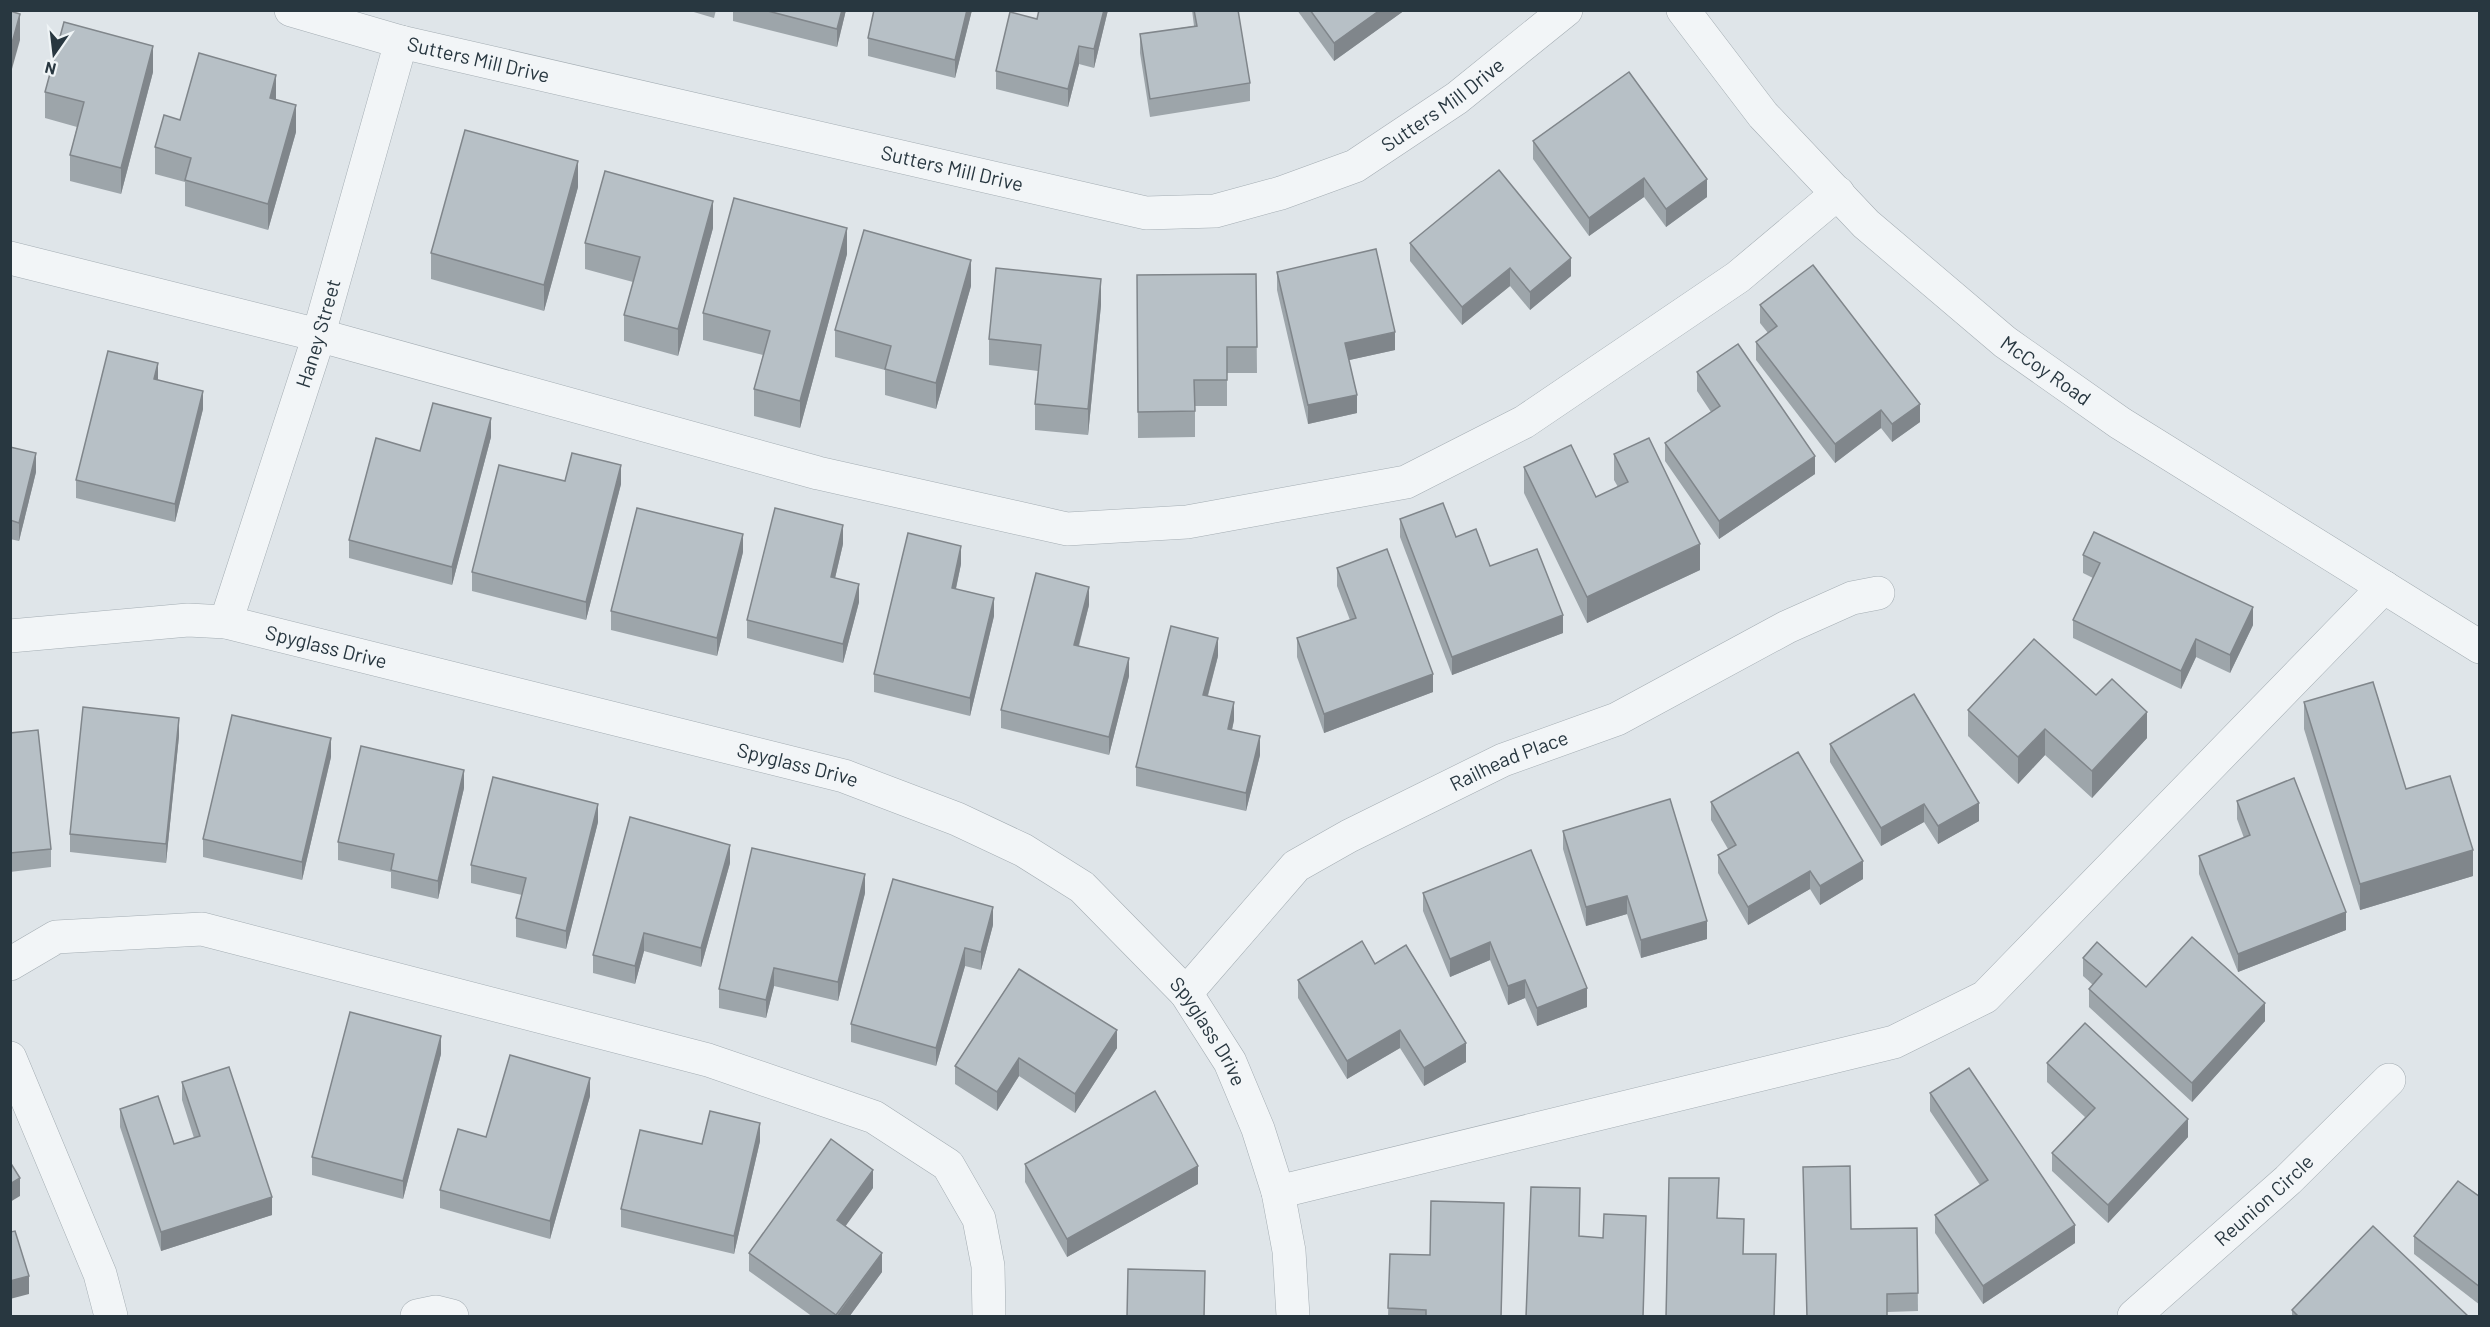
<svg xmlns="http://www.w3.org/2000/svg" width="2490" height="1327" font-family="Barlow,sans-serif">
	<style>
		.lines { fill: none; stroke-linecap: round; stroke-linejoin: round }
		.minor-casing { stroke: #a4adb3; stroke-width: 34 }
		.minor { stroke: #f2f5f7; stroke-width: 33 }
		.wall { fill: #9da5aa }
		.shaded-wall { fill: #80868b }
		.building { fill: #b7c0c6; stroke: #80868b; stroke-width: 1.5 }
		.labels { text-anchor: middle; stroke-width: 4.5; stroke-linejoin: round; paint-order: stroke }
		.street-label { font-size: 20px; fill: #283740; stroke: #eff4f6 }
	</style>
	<rect width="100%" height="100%" fill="#dfe5e9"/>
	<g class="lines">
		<g class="minor-casing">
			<g id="minor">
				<path id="s1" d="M291,10l110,32 745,171 69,-2 66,-18 74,-27 102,-68 109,-88"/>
				<path id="s2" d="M1683,10l80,105 103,109 139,118 115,81 360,224"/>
				<path d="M10,258l308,77 500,138 249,56 120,-7 219,-40 118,-60 214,-145 100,-84"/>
				<path id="s3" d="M226,622l88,-271 87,-309"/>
				<path id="s4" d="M10,636l178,-16 38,2 618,154 113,43 66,31 59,37 104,106 44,69 28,67 20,63 11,59 4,65"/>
				<path d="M10,964l46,-27 146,-8 506,131 166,57 74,48 31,54 9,47 1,50"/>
				<path id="s5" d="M1186,993l110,-127 53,-30 154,-76 114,-41 170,-92 65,-29 26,-5"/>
				<path d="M10,1058l90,216 11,42"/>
				<path d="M1278,1192l616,-150 91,-45 399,-410"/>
				<path d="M417,1316l19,-4 16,4"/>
				<path id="s6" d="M2134,1316l154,-136 101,-100"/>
			</g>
		</g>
		<use href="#minor" class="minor"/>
	</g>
	<g class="wall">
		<path d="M687,10h29l-2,8z"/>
		<path d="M733,10h113l-9,37 -104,-26z"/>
		<path d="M874,10h98l-17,68 -87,-22v-18z"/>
		<path d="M1108,10l-14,58 -15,-4 -11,43 -72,-18v-18l41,-52z"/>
		<path d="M1192,10h46l12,73v18l-100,16 -10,-64v-19l54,-8z"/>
		<path d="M1297,10h108l-71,51z"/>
		<path d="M153,72l-32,122 -51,-13v-26l7,-28 -32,-9v-26z"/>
		<path d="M276,99l20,33 -28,98 -83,-24v-24l-30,-8v-27l25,-27z"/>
		<path d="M1533,141l174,56 -41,30 -22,-30 -55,39 -56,-77z"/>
		<path d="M578,187l-34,124 -113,-32v-26z"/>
		<path d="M713,228l-35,128 -54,-15v-26l9,-33 -48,-13v-26z"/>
		<path d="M1410,243l161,33 -41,34 -20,-24 -48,39 -52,-64z"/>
		<path d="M847,254l-47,174 -46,-12v-27l9,-34 -60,-15v-27z"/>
		<path d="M1277,272l118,78 -46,10 8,53 -49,11 -31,-134z"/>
		<path d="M1256,274l1,99h-30v33h-32v31l-57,1 -1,-163z"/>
		<path d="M971,286l-35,123 -51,-14v-25l-50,-13v-27z"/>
		<path d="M1101,305l-13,130 -53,-5v-26l3,-33 -49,-6v-26z"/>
		<path d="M1760,305l160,117 -28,20 -11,-14 -46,35 -79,-103v-18l12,-9 -8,-10z"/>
		<path d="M1697,372l118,102 -96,65 -54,-78v-18l46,-31 -14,-21z"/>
		<path d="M158,380l45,29 -28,113 -99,-24v-18z"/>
		<path d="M491,437l-39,148 -103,-27v-18l71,-89z"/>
		<path d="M10,447l26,25 -17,69 -9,-2z"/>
		<path d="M1614,454l86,116 -113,53 -63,-130v-26l72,30 22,-10 -4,-7z"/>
		<path d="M565,481l56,3 -35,136 -114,-29v-19z"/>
		<path d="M1400,519l56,18 34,29 73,67 -111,42 -52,-138z"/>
		<path d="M843,544l-8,34 24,24 -16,61 -96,-25v-18z"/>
		<path d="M743,552l-26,104 -106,-26v-19z"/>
		<path d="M2083,555l170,70 -23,48 -34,-16 -15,32 -108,-51v-18l20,-42 -10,-5z"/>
		<path d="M961,564l-5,25 38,27 -24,100 -96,-24v-18z"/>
		<path d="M1337,568l96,124 -109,41 -27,-76v-19l53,-18 -13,-34z"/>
		<path d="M1089,605l-10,41 50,30 -20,79 -108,-27v-18z"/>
		<path d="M1218,656l-10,40 26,24 -2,10 28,25 -14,56 -110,-25v-19z"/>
		<path d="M2096,695l51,43 -55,60 -47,-43 -27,29 -50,-48v-26z"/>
		<path d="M2304,702l102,87 67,87 -113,34 -56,-181z"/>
		<path d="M10,733l41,116v18l-41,5z"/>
		<path d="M179,736l-13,127 -96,-11v-18z"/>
		<path d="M1830,744l149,77 -41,23 -14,-22 -43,24 -51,-84z"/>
		<path d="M331,757l-29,123 -99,-23v-18z"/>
		<path d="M464,788l-26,111 -47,-11v-16l-53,-12v-18z"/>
		<path d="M2237,801l109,129 -108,42 -39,-98v-18l45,-18 -7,-19z"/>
		<path d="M1711,802l152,77 -43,26 -10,-16 -62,36 -30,-52v-18l10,-6 -17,-29z"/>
		<path d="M598,822l-32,127 -50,-12v-19l6,-23 -51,-12v-18z"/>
		<path d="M1563,831l144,108 -66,19 -14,-44 -41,12 -23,-77z"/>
		<path d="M730,863l-29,104 -57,-16 -9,33 -42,-11v-18z"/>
		<path d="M865,893l-27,108 -64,-15 -8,32 -47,-10v-19z"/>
		<path d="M1423,893l164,114 -50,19 -12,-28 -17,7 -18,-45 -40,17 -27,-66z"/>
		<path d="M993,925l-12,45 -16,-4 -29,100 -85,-24v-18z"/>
		<path d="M2083,958l63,29 119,34 -73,81 -103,-95v-18l4,-4 -10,-9z"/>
		<path d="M1375,964l91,98 -42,24 -24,-38 -53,31 -49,-81v-18z"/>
		<path d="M1019,969l98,79 -42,65 -56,-37 -22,35 -42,-27v-18z"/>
		<path d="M441,1054l-38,145 -91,-24v-18z"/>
		<path d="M2047,1063l141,74 -80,86 -56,-52v-18l33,-36 -38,-35z"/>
		<path d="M182,1082l90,133 -111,36 -41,-124v-18l54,35 20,-6 -12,-38z"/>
		<path d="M1930,1093l145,150 -92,61 -48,-71v-18l45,-30 -50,-74z"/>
		<path d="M590,1096l-40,143 -110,-31v-18l46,-53z"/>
		<path d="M760,1141l-26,113 -113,-27v-18l81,-65z"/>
		<path d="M1025,1164l173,20 -131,73 -42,-75z"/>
		<path d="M873,1188l-28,38 37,46 -33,45h-36l-64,-46v-18z"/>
		<path d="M2480,1197v108l-66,-51v-18z"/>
		<path d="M1504,1221l-3,96h-113l2,-63 40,1z"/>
		<path d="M1917,1228l1,83 -31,1 -36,-83z"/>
		<path d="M2292,1310l177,7h-177z"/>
	</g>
	<g class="shaded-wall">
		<path d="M842,10h4l-9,37v-18z"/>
		<path d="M967,10h5l-17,68v-18z"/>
		<path d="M1104,10h4l-14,58v-19z"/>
		<path d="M1380,10h25l-71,51v-18z"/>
		<path d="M20,14v26l-10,36v-26z"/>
		<path d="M153,46v26l-32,122v-26z"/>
		<path d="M1079,46v18l-11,43v-18z"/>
		<path d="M276,75v26l-6,-3z"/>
		<path d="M296,105v27l-28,98v-26z"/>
		<path d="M578,161v26l-34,124v-26z"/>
		<path d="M1644,178v19l-55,39v-18z"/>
		<path d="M1707,179v18l-41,30v-18z"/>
		<path d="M713,201v27l-35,128v-27z"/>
		<path d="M847,228v26l-47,174v-27z"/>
		<path d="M1571,258v18l-41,34v-18z"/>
		<path d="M971,260v26l-35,123v-26z"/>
		<path d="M1510,268v18l-48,39v-18z"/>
		<path d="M1101,279v26l-13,130v-26z"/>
		<path d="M1395,332v18l-50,11v-18z"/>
		<path d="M158,363v19l-4,-3z"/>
		<path d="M203,391v18l-28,113v-18z"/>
		<path d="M1357,395v18l-49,11v-19z"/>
		<path d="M1920,404v18l-28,20v-18z"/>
		<path d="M1881,410v18l-46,35v-19z"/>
		<path d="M491,418v19l-39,148v-18z"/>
		<path d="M36,453v19l-17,69v-18z"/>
		<path d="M1815,456v18l-96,65v-18z"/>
		<path d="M621,465v19l-35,136v-18z"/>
		<path d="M843,525v19l-12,51v-18z"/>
		<path d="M743,534v18l-26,104v-18z"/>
		<path d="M1700,544v26l-113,53v-26z"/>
		<path d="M961,546v18l-9,42v-18z"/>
		<path d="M859,584v18l-16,61v-19z"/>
		<path d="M1089,587v18l-15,58v-18z"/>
		<path d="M994,598v18l-24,100v-18z"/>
		<path d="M2253,607v18l-23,48v-18z"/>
		<path d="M1563,615v18l-111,42v-18z"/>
		<path d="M1218,638v18l-15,57v-18z"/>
		<path d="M2196,639v18l-15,32v-18z"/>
		<path d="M1129,658v18l-20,79v-18z"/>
		<path d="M1433,674v18l-109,41v-19z"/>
		<path d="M1234,702v18l-6,27v-18z"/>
		<path d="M2147,712v26l-55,60v-27z"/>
		<path d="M179,718v18l-13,127v-19z"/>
		<path d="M2045,729v26l-27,29v-27z"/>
		<path d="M1260,736v19l-14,56v-18z"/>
		<path d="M331,738v19l-29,123v-18z"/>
		<path d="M464,770v18l-26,111v-18z"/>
		<path d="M1979,803v18l-41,23v-18z"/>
		<path d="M598,804v18l-32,127v-18z"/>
		<path d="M1924,804v18l-43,24v-18z"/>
		<path d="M730,845v18l-29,104v-19z"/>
		<path d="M2473,850v26l-113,34v-26z"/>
		<path d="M1863,861v18l-43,26v-19z"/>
		<path d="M1810,871v18l-62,36v-18z"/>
		<path d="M865,874v19l-27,108v-19z"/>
		<path d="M1627,896v18l-41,12v-19z"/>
		<path d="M993,907v18l-12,45v-18z"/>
		<path d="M2346,912v18l-108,42v-18z"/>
		<path d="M1707,921v18l-66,19v-18z"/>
		<path d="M644,933v18l-9,33v-18z"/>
		<path d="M1490,942v18l-40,17v-18z"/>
		<path d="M965,948v18l-29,100v-18z"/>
		<path d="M774,968v18l-8,32v-18z"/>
		<path d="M1525,980v18l-17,7v-19z"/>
		<path d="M1587,988v19l-50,19v-18z"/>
		<path d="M2265,1003v18l-73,81v-19z"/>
		<path d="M1117,1030v18l-42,65v-19z"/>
		<path d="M1400,1030v18l-53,31v-18z"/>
		<path d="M441,1036v18l-38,145v-18z"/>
		<path d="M1466,1043v19l-42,24v-18z"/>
		<path d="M1019,1058v18l-22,35v-19z"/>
		<path d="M590,1078v18l-40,143v-18z"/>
		<path d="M2188,1119v18l-80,86v-18z"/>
		<path d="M760,1123v18l-26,113v-18z"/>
		<path d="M1198,1166v18l-131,73v-18z"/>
		<path d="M873,1170v18l-36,50v-18z"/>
		<path d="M20,1178v18l-10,6v-18z"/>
		<path d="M272,1197v18l-111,36v-19z"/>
		<path d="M2075,1225v18l-92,61v-18z"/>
		<path d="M882,1253v19l-33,45h-13z"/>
		<path d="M29,1276v18l-19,5v-18z"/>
	</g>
	<g class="building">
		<path d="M764,10h78l-5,19z"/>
		<path d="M874,10h93l-12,50 -87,-22z"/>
		<path d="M1039,10h65l-10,39 -15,-3 -11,43 -72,-18 14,-59 27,7z"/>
		<path d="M1194,10h44l12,73 -100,16 -10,-65 57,-8z"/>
		<path d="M1310,10h70l-46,33z"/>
		<path d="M10,11l10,3 -10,36z"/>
		<path d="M64,22l89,24 -32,122 -51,-13 14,-53 -39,-10z"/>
		<path d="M199,53l77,22 -6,23 26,7 -28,99 -83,-24 6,-22 -36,-11 9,-32 16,5z"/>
		<path d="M1629,72l78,107 -41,30 -22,-31 -55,40 -56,-77z"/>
		<path d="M465,130l113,31 -34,124 -113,-32z"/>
		<path d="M1499,170l72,88 -41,34 -20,-24 -48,39 -52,-64z"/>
		<path d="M605,171l108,30 -35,128 -54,-14 16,-58 -55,-14z"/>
		<path d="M734,198l113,30 -47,173 -46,-12 16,-58 -67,-18z"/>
		<path d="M864,230l107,30 -35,123 -51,-14 6,-23 -56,-16z"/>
		<path d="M1376,249l19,83 -50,11 12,52 -49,10 -31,-133z"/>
		<path d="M1813,265l107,139 -28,20 -11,-14 -46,34 -79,-102 21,-16 -17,-21z"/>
		<path d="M996,268l105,11 -13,130 -53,-5 6,-59 -52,-6z"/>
		<path d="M1256,274l1,73h-30v33h-33l1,31 -57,1 -1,-137z"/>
		<path d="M1738,344l77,112 -96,65 -54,-78 55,-37 -23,-34z"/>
		<path d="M108,351l50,12 -4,16 49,12 -28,113 -99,-24z"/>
		<path d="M433,403l58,15 -39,149 -103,-27 27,-102 44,13z"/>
		<path d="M1649,438l51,106 -113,53 -63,-130 47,-22 25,52 32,-15 -14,-28z"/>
		<path d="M10,447l26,6 -17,70 -9,-3z"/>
		<path d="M572,453l49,12 -35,137 -114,-30 27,-107 66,16z"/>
		<path d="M1443,503l13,34 20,-8 14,37 47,-17 26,66 -111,42 -52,-138z"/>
		<path d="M637,508l106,26 -26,104 -106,-27z"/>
		<path d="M775,508l68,17 -12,52 28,7 -16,60 -96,-24z"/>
		<path d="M2094,532l159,75 -23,48 -34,-16 -15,32 -108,-51 27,-57 -17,-8z"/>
		<path d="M908,533l53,13 -9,42 42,10 -24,100 -96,-24z"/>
		<path d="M1387,549l46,125 -109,40 -27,-76 59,-20 -19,-50z"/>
		<path d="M1036,573l53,14 -15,58 55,13 -20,79 -108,-27z"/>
		<path d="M1171,626l47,12 -15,57 31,7 -6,27 32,7 -14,57 -110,-26z"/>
		<path d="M2034,639l62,56 16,-16 35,33 -55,59 -47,-42 -27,28 -50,-47z"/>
		<path d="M2373,682l33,107 44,-13 23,74 -113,34 -56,-182z"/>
		<path d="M1914,694l65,109 -41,23 -14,-22 -43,24 -51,-84z"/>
		<path d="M83,707l96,11 -13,126 -96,-10z"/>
		<path d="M232,715l99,23 -29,124 -99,-23z"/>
		<path d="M38,730l13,119 -41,4v-120z"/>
		<path d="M361,746l103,24 -26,111 -47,-11 3,-16 -56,-12z"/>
		<path d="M1798,752l65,109 -43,25 -10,-15 -62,36 -30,-52 18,-10 -25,-43z"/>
		<path d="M493,777l105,27 -32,127 -50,-13 10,-40 -55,-13z"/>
		<path d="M2294,778l52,134 -108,42 -39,-98 51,-21 -13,-34z"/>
		<path d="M1670,799l37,122 -66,19 -14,-44 -41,11 -23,-76z"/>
		<path d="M630,817l100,28 -29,103 -57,-15 -9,33 -42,-11z"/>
		<path d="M752,848l113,26 -27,108 -64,-14 -8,32 -47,-11z"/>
		<path d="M1531,850l56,138 -50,20 -12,-28 -17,6 -18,-44 -40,17 -27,-66z"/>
		<path d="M893,879l100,28 -12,45 -16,-4 -29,100 -85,-24z"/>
		<path d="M2192,937l73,66 -73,80 -103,-94 13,-15 -19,-16 14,-16 49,45z"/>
		<path d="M1362,941l13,23 31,-19 60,98 -42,25 -24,-38 -53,31 -49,-81z"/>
		<path d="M1019,969l98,61 -42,64 -56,-36 -22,34 -42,-26z"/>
		<path d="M350,1012l91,24 -38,145 -91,-24z"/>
		<path d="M2085,1023l103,96 -80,86 -56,-52 43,-45 -48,-45z"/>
		<path d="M510,1055l80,23 -40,143 -110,-31 18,-61 28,8z"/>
		<path d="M229,1067l43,130 -111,35 -41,-123 38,-13 16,48 26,-8 -18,-54z"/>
		<path d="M1969,1068l106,157 -92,61 -48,-71 53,-35 -58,-87z"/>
		<path d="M1155,1091l43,75 -131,73 -42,-75z"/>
		<path d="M710,1111l50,12 -26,113 -113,-27 19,-79 62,14z"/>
		<path d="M831,1139l42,31 -36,50 45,33 -46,62 -87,-62z"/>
		<path d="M10,1162l10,16 -10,6z"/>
		<path d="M1850,1166l1,63 66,-1 1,65 -31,1v23h-80l-4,-150z"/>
		<path d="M1669,1178h50l-2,40 27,1 -1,35h33l-2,63h-108z"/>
		<path d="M2458,1181l22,16v90l-66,-51z"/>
		<path d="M1531,1187l49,1 -1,48 24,2 1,-24 42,2 -3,101h-117z"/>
		<path d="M1431,1201l73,2 -3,114h-75v-7l-38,-2 2,-54 40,1z"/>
		<path d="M2373,1226l96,91h-170l-7,-7z"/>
		<path d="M15,1231l14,45 -19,5v-49z"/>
		<path d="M1128,1269l77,2 -1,46h-77z"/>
	</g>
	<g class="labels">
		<g class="street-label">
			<text dy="7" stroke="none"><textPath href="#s1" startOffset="194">Sutters Mill Drive</textPath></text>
			<text dy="7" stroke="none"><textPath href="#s1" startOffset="1202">Sutters Mill Drive</textPath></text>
			<text dy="7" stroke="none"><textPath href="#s1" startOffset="680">Sutters Mill Drive</textPath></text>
			<text dy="7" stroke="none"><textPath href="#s3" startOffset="303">Haney Street</textPath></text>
			<text dy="7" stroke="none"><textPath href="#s2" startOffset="514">McCoy Road</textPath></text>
			<text dy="7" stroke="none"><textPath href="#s4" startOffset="320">Spyglass Drive</textPath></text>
			<text dy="7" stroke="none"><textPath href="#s5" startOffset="406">Railhead Place</textPath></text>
			<text dy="7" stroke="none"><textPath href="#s4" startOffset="806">Spyglass Drive</textPath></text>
			<text dy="7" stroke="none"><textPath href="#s4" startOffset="1310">Spyglass Drive</textPath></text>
			<text dy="7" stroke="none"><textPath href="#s6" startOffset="174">Reunion Circle</textPath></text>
		</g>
	</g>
	<rect width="2490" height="1327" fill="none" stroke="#283740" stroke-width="24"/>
	<g transform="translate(54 54) rotate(194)" stroke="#eff4f6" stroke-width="4.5" paint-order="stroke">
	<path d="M0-4.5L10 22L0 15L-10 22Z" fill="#283740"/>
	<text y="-9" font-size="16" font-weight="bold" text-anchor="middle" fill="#283740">N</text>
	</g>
</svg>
